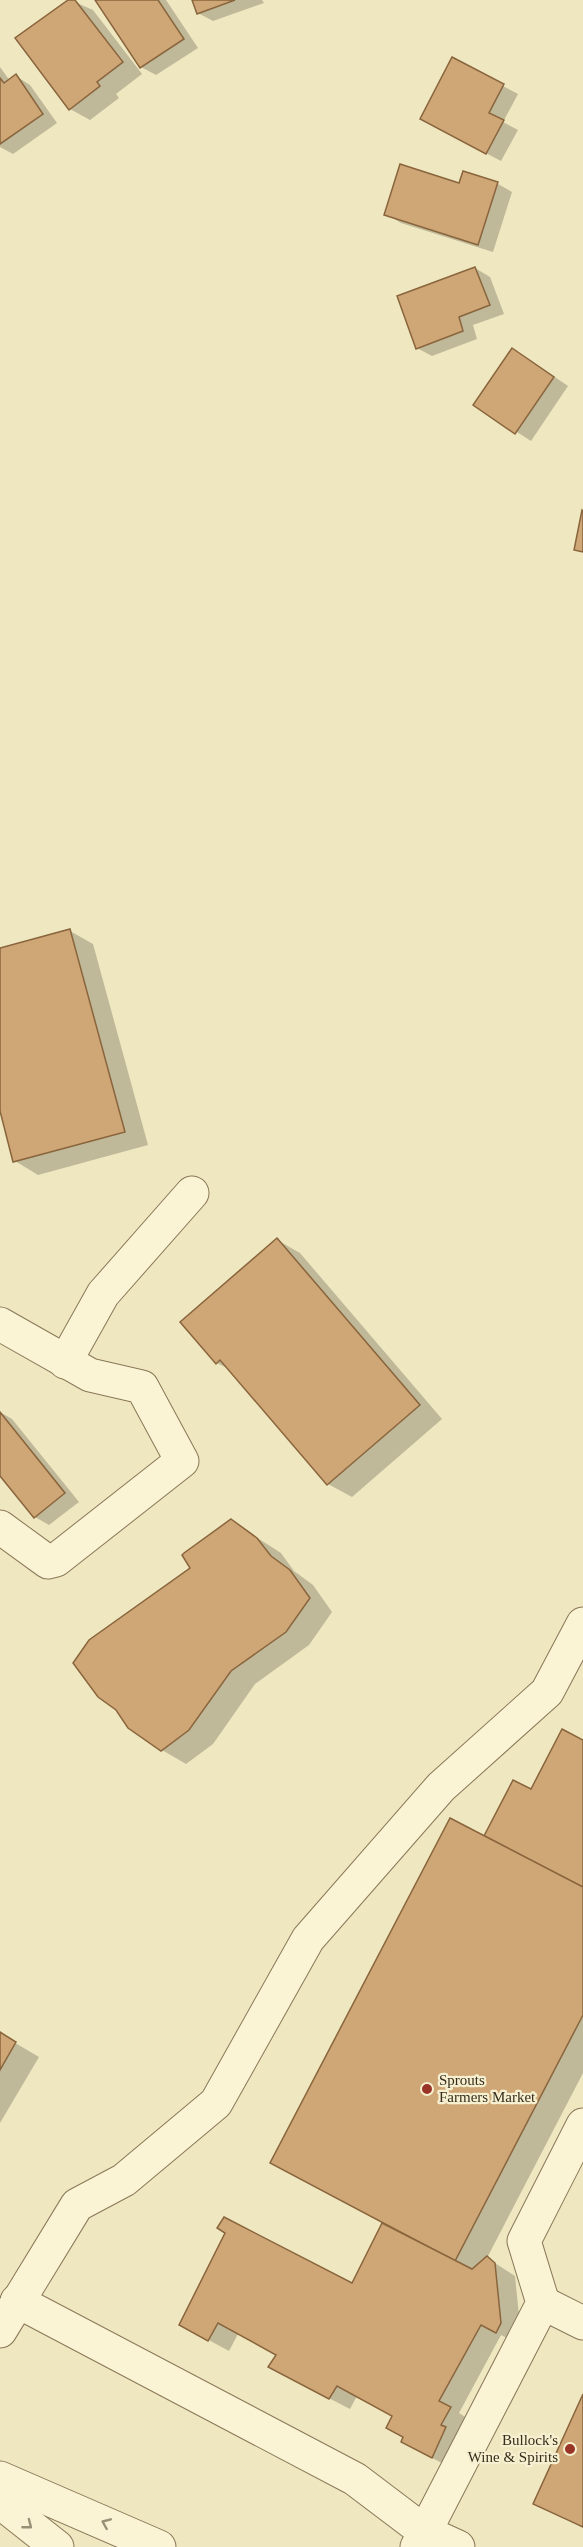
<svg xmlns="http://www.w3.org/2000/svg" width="583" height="2547" font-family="'Times New Roman',serif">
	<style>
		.shadow { fill: #0003 }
		.building { fill: #cfa675; stroke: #89653d; stroke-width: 1.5 }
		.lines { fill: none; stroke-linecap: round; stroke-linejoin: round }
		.minor-casing { stroke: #897858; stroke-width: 35 }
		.minor { stroke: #faf3d4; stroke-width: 33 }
		.oneway { stroke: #999078 }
		.poi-dot { fill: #9a3426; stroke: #f6f0d0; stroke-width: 2 }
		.labels { text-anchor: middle; stroke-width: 4.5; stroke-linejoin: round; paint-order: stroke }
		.poi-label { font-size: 15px; fill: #382d1d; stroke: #f6f0d0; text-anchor: start }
	</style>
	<rect width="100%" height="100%" fill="#efe7c0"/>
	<g class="shadow">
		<path d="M70,0l23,10 49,64 -26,20 3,4 -29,22 -20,-11 -53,-71z"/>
		<path d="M97,0h69l32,48 -42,27 -15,-8z"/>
		<path d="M193,0h69l2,3 -51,18 -15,-8z"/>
		<path d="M0,67l10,14 6,-5 14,9 27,38 -44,31 -13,-7z"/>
		<path d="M503,86l15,8 -15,28 15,8 -17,31 -65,-34z"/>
		<path d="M464,173l34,11 14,8 -19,60 -92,-29 -15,-9 74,-29z"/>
		<path d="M475,268l15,9 14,37 -31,11 4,14 -45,17 -15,-8z"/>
		<path d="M527,358l41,28 -37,55 -56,-36z"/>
		<path d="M70,931l23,13 55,201 -110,30 -23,-14 -15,-56v-156z"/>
		<path d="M277,1240l23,13 142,166 -90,78 -24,-13 -97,-114 -14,-7 -35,-41z"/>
		<path d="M0,1412l12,7 67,83 -30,23 -14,-8 -35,-43z"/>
		<path d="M231,1521l50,32 13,18 19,14 19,27 -23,33 -54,39 -42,60 -27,20 -24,-14 30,-182z"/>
		<path d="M583,1742v331l-96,185 28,18 6,59 -4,8 -16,-8 -42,78 11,7 -18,48 -30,-15 -18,-16 -10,-21 -37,-20 -7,13 -60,-31 -12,-23 -40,-21 -9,17 -48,-26 171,-40 32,-62 101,-385z"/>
		<path d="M0,2034l39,23 -39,66z"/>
		<path d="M583,2397v131l-48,-25z"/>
	</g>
	<g class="building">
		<path d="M68,0h7l48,62 -26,20 3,4 -31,24 -54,-72z"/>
		<path d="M95,0h63l26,39 -44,29z"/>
		<path d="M192,0h43l-38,14z"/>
		<path d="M452,57l52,27 -15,29 15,7 -18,34 -66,-35z"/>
		<path d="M16,74l27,40 -43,30v-66l4,5z"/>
		<path d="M400,164l59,19 4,-12 35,11 -20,63 -94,-30z"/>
		<path d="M475,267l15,38 -31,12 4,14 -47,18 -19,-53z"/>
		<path d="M512,348l42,29 -39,57 -42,-29z"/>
		<path d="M582,510l1,1v41l-9,-2z"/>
		<path d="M70,929l55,203 -112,30 -13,-51v-163z"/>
		<path d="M277,1238l143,167 -93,80 -107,-125 -4,4 -36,-42z"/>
		<path d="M0,1412l65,81 -31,25 -34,-42z"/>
		<path d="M231,1519l26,19 14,18 19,14 20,28 -24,34 -55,39 -42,59 -28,21 -33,-23 -12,-18 -18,-13 -25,-34 16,-23 101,-72 -8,-13 2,-2z"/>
		<path d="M562,1729l21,11v147l-99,-51 29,-56 18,9z"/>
		<path d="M450,1818l133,69v128l-128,246 -185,-98z"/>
		<path d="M0,2032l16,10 -16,28z"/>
		<path d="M224,2217l128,66 30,-60 90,46 15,-13 8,7 6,60 -5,10 -15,-8 -42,76 12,6 -10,18 5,2 -14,31 -31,-16 2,-5 -17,-9 6,-12 -55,-30 -8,13 -61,-32 8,-12 -58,-32 -10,18 -29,-16 46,-92 -8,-5z"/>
		<path d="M583,2394v133l-50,-23z"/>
	</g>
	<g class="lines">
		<g class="minor-casing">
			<g id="minor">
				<path d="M0,1324l90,51 52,12 40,74 -126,99 -8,2 -48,-35"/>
				<path d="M65,1362l38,-68 89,-101"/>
				<path d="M17,2301l338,178 70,53 33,15"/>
				<path d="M543,2303l40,20"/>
				<path d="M0,2331l77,-126 47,-25 92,-77 92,-164 133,-152 106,-95 36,-68"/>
				<path d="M0,2478l159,69"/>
				<path d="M0,2502l57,45"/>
				<path d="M417,2547l126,-244 -19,-62 59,-116"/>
			</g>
		</g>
		<use href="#minor" class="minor"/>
	</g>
	<defs><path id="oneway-chevron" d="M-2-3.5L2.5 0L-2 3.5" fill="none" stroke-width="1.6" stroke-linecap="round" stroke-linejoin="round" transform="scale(1.5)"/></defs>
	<g class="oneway">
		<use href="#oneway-chevron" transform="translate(106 2523) rotate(-157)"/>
		<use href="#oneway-chevron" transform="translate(28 2525) rotate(38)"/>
	</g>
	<g class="poi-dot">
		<circle cx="427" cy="2089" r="6"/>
		<circle cx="570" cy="2449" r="6"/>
	</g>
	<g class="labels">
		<g class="poi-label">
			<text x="439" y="2085">Sprouts<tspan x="439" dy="17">Farmers Market</tspan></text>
			<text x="558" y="2445" text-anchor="end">Bullock's<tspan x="558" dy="17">Wine &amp; Spirits</tspan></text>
		</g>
	</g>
</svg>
